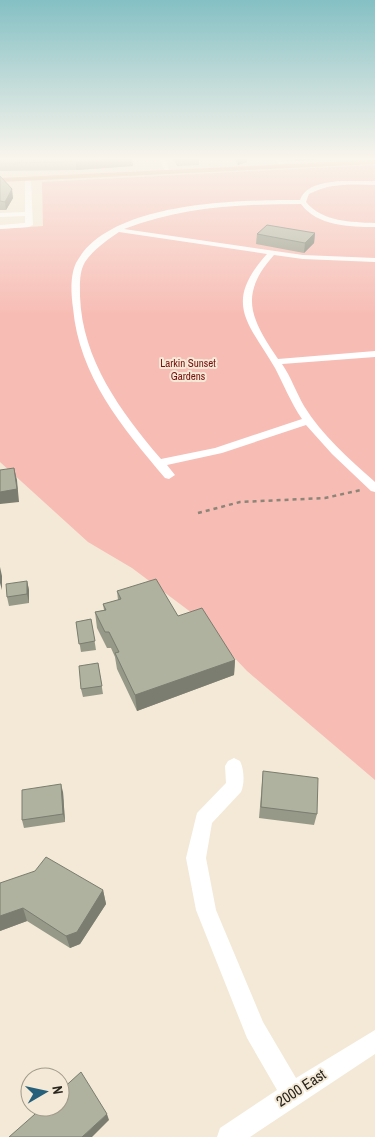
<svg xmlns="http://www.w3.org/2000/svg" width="375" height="1137" font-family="'Archivo Narrow',sans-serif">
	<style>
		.green { fill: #f7bcb4 }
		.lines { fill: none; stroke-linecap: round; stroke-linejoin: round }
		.path { stroke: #8c8578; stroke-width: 2.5; stroke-dasharray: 4 4; stroke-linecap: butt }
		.minor { fill: #fff; fill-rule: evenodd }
		.major { fill: #e5b289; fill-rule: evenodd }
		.wall { fill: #969988 }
		.shaded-wall { fill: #7a7d6f }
		.building { fill: #afb29e; stroke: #7a7d6f }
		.labels { text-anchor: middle; stroke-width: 4; stroke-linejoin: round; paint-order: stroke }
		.far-park-label { font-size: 11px; fill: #7b0f0f; stroke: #f3e9d6 }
		.near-street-label { font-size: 15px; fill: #28241d; stroke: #f3e9d6 }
	</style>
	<rect width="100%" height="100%" fill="#f3e9d6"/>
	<path class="green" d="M375,165v615l-128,-109 -55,-58 -60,-45 -44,-26 -88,-80v-233l43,-3 -1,-44z"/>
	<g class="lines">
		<path class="path" d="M198,513l42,-11 85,-4 36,-8"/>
		<g class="minor">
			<path d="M159,158h6l5,15h-4z"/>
			<path d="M274,158h6l6,10h-4z"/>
			<path d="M28,177l3,2 2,46 -4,2 -29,2v-4l25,-2v-7l-25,1v-4l25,-1v-33z"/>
			<path d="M339,181h36v4c-23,-1 -45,-2 -66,9l-3,8c16,20 46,20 69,21v4c-25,0 -58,-1 -74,-23 -61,0 -119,3 -177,25l179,26 72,3v4l-72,-3 -29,-4c-36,40 -23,64 4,104l97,-8v6l-93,7c9,13 14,28 22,42 18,29 45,53 71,76v10l-4,-1 -39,-37 -26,-29 -84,28 -55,12 8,10 -6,4 -4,-1c-43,-51 -86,-102 -92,-170 -2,-14 -3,-32 3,-45 33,-62 163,-63 224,-63 6,-16 25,-17 39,-19zM119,232l148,22c-45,50 -18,69 8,114 9,17 16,35 27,51l-87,29 -54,11c-40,-47 -79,-99 -81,-163 0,-11 -1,-24 5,-34 9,-13 21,-21 34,-30z"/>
			<path d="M234,758l6,3c4,8 5,22 1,31l-29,31 -6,35 10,52 47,112 33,56 79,-48v24l-125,83h-33l3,-9 57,-38 -30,-52 -51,-128 -10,-52 11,-45 29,-30 -1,-17 3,-5z"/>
		</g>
		<path class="major" d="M375,160v4l-375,18v-4z"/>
	</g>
	<g class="wall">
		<path d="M0,158l133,8 -57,4 -76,1z"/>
		<path d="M173,158h36l-10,1v6l-22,1z"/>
		<path d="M233,158h14v4l-9,3z"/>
		<path d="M293,158h23v2l-20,1z"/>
		<path d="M0,176l13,22 -7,12h-6z"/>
		<path d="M315,233l-1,10 -10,10 -48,-9 1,-10z"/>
		<path d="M27,581l2,9v13l-20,3 -2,-9z"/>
		<path d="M117,591l61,25 57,44 -1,15 -97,36 -20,-42 -2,-12 -4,-9h-4l-10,-20 -2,-16 9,-2 -1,-6 15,-4z"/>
		<path d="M91,619l5,31 -15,2 -5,-30z"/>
		<path d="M98,663l5,31 -20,3 -2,-8z"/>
		<path d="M263,771l54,43 -3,11 -55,-7z"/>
		<path d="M63,792l2,30 -41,6 -2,-8z"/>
		<path d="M0,883l103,7 3,14 -26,40 -10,4 -43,-27 -27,10z"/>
	</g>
	<g class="shaded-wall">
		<path d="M132,158l1,8 -57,4v-8z"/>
		<path d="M241,158h6v4l-9,3v-6z"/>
		<path d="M12,189l1,9 -7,12 -1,-8z"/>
		<path d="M315,233l-1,10 -10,10 1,-10z"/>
		<path d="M14,468l3,12 2,22 -19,2v-12z"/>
		<path d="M0,567l2,9v14l-2,-7z"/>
		<path d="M27,581l2,9v13l-2,-9z"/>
		<path d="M235,660l-1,15 -97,36 -2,-16z"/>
		<path d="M61,784l2,8 2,30 -2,-8z"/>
		<path d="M103,890l3,14 -26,40 -10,4 -4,-12z"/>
		<path d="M23,908l4,13 -27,10v-15z"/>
		<path d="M107,1114l2,6 -17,17h-10z"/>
	</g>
	<g class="building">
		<path d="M0,158h129l-53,4 -76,1z"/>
		<path d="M176,158h23v1l-22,1z"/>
		<path d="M0,176l12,13 -7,13 -5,-1z"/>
		<path d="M267,225l48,8 -10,10 -48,-9z"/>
		<path d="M14,468l3,21 -17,3v-22z"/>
		<path d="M156,579l22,37 24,-8 33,52 -100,35 -20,-42 4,-1 -10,-20h-4l-10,-20 11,-2 -3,-6 18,-5 -4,-8z"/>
		<path d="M27,581v13l-20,3 -1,-13z"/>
		<path d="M91,619l4,22 -16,3 -3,-22z"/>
		<path d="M98,663l4,23 -21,3 -2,-23z"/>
		<path d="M263,771l55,7 -1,36 -56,-7z"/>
		<path d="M61,784l2,30 -41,6v-30z"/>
		<path d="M46,857l57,33 -26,42 -11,4 -43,-28 -23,8v-33l35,-12z"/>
		<path d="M81,1072l26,42 -25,23h-73l34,-30h17v-16z"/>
	</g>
	<linearGradient id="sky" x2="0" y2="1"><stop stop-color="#85c0c4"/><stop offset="0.5" stop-color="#faf5ed"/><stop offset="1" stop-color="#faf5ed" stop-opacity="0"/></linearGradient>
	<rect width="375" height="317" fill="url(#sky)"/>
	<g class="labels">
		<g class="far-park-label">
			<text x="188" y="367">Larkin Sunset<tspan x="188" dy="13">Gardens</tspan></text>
		</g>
		<g class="near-street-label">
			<text transform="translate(301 1088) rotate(-33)" y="5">2000 East</text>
		</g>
	</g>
	<g transform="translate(45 1092) rotate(81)"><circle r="24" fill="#f3e9d6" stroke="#a29a8c"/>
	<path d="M0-4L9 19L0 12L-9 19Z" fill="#27607a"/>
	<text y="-8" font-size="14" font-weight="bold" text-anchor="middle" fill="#28241d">N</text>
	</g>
</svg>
